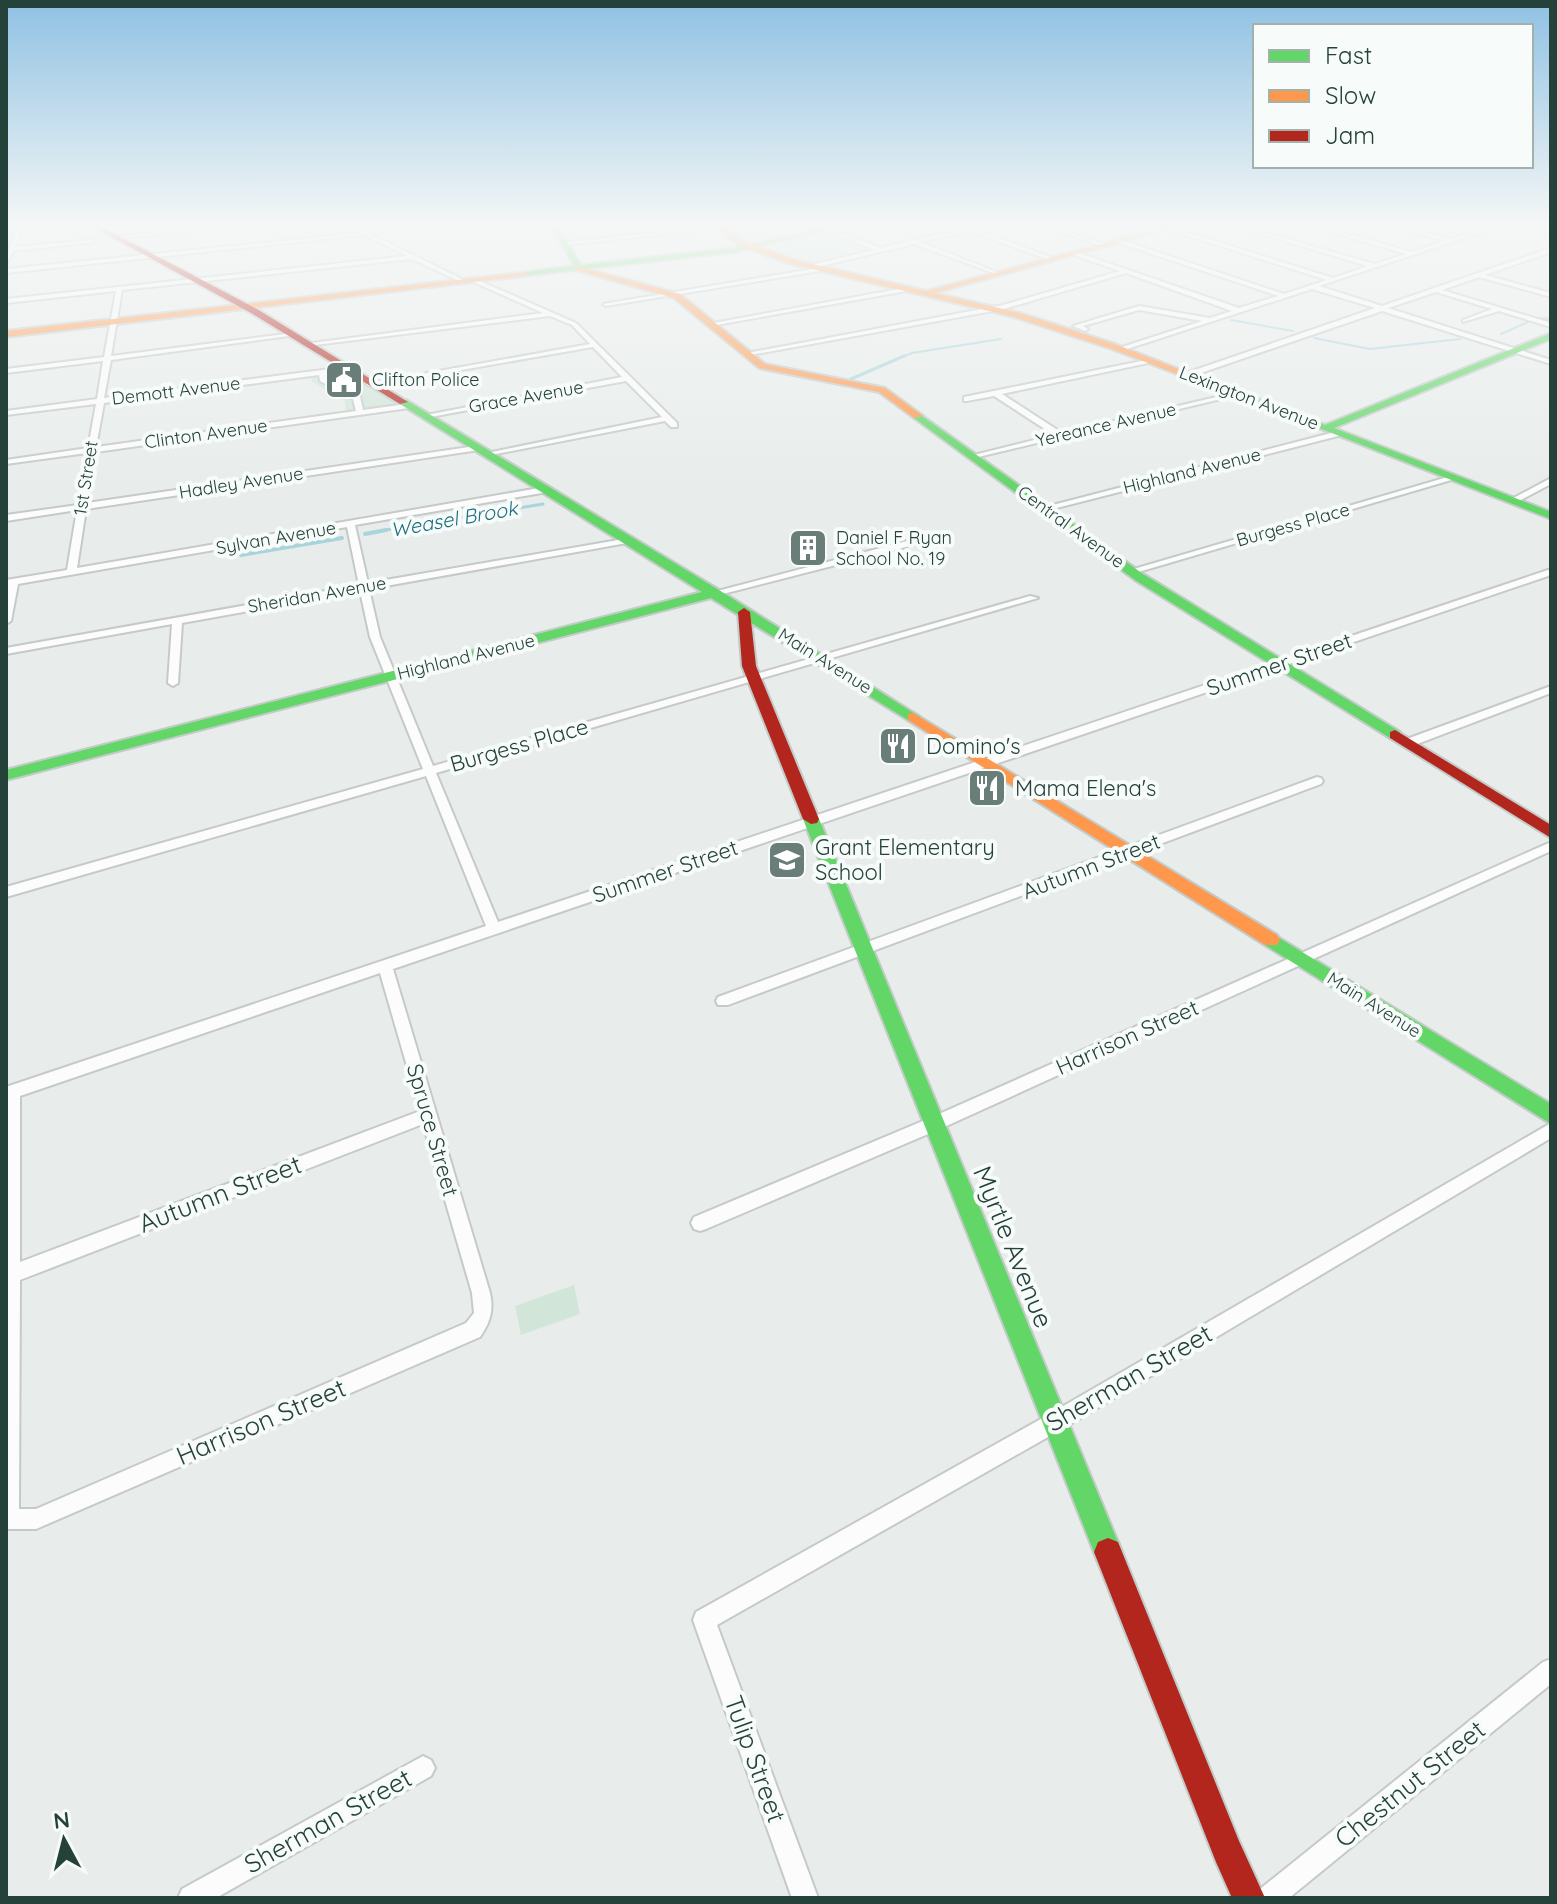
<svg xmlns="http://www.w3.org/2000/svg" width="1557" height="1904" font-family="Quicksand,sans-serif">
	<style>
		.green { fill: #d1e6d8 }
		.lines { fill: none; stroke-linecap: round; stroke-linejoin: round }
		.stream-far2 { stroke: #a9d4db; stroke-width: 2 }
		.stream-far1 { stroke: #a9d4db; stroke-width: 3 }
		.stream { stroke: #a9d4db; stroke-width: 4 }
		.street-casing { stroke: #c5cac8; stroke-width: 4 }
		.fast-casing { stroke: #c3cbc8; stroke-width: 4 }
		.slow-casing { stroke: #c3cbc8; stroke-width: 4 }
		.jam-casing { stroke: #c3cbc8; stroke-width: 4 }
		.street { fill: #fcfcfc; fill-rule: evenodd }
		.fast { fill: #63d668; fill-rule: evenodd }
		.slow { fill: #ff974d; fill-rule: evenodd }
		.jam { fill: #b3261e; fill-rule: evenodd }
		.labels { text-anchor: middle; stroke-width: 8; stroke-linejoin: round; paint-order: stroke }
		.far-poi-label { font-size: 18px; fill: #24423a; stroke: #f7fbf9; text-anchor: start }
		.far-street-label { font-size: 18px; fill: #24423a; stroke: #f7fbf9 }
		.far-water-label { font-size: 20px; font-style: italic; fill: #1c6f80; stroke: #f7fbf9 }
		.street-label { font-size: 22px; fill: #24423a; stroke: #f7fbf9 }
		.poi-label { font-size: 22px; fill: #24423a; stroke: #f7fbf9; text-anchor: start }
		.near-street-label { font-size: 26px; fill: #24423a; stroke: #f7fbf9 }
	</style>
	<rect width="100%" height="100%" fill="#e8edeb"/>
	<g class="green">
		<path d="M743,223h61l12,5 -66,15 -21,-16z"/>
		<path d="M829,232l41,17 -56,13 -49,-14z"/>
		<path d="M346,369l60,37 -60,8 -1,-13 -33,-19 -1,-9z"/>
		<path d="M574,1285l6,29 -59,21 -6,-29z"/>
	</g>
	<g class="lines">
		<g class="stream-far2">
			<path d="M1537,318l14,1"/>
			<path d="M1231,320l62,11"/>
			<path d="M1501,334l29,-13"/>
			<path d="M1314,338l56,11 90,-10"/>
			<path d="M899,358l13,-5 89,-14"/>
		</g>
		<g class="stream-far1">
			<path d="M851,379l53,-23"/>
			<path d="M374,532l169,-28"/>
		</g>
		<g class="stream">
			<path d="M365,534l21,-4"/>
			<path d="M241,555l101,-17"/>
		</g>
		<g class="street-casing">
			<g id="street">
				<path d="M20,223h22l-18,3 -9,21 77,-7 3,2 -81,9 -8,13v-9l12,-28 -12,1v-4z"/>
				<path d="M244,223h17l-146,16 -3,-2z"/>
				<path d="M341,223h7l118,58 -5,1 -49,-23 -290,31 -11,66 182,-23 3,2 -185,25 -7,38 242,-31 3,4 -23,3v4l34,18 3,14 43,-6h3v4l-313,44 -9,51 389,-57 4,2 -1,2 -393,59 -9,59 468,-81 4,3 -1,2 -193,33 13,58 262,-45 2,2 -5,3 -258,46 11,48 53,129 597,-170 8,2 -602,175 62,149 1053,-353v6l-1158,394 97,324c4,17 0,30 -10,44l-444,192h-30v-442l480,-161 -60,-150 -420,121v-10l417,-118 -53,-132 -10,-46 -178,32 -4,60 -5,3 -5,-3 4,-59 -166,30v-6l353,-63 -12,-58 -329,57 -7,37 -5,3 2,-39 -2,1v-6l61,-10 10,-60 -71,11v-6l72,-10 9,-52 -81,11v-4l82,-12 8,-44 -90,11v-4l91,-12 6,-38 -97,12v-4l98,-12 12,-66 -110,12v-4l401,-43 -42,-21 -359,38v-4l354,-36zM319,375l1,6 33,18 3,12 -260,36 8,-44zM380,973l40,138 -400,151v-166zM423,1124l49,169 2,20 -8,10 -430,186h-17l1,-229z"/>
				<path d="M811,223h7l62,25 109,-25h9l-22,6 79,30 -5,1 -81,-29 -49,11 79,31v2l-85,-31 -101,24 -2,-3 63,-15z"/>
				<path d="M1036,223h8l63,22 -5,1z"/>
				<path d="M1128,223h8l24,8 -5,1z"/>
				<path d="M1224,223h8l143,41 31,-10 -106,-31h8l104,29 33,-11 -66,-18h8l64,16 51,-16h8l-191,63 63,20 169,-58v4l-66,23 66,18v4l-72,-20 -37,13 109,33v4l-52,-16 -36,11v-2l29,-11 -56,-17 -48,16 163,52v4l-169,-53 -193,66 -3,-4 189,-65 -63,-19 -191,62 -2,-3 83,-27 -63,-11 -56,16 5,3 -3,2 -12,-5 66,-20 71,12 22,-7 -106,-38 -122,36 -259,47 -3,-2 261,-49 117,-34 -49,-17 2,-3 166,57 39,-12 -162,-54 2,-3 166,55 43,-14 -161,-51 2,-3 165,52 35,-12z"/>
				<path d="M720,225l2,3 -158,17 -3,-2z"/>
				<path d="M824,267l2,3 -220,36 -3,-2z"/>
				<path d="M473,278l103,45 101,100v4h-6l-6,-6 -179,35 -4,-2 180,-37 -36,-36 -201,37 -4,-2 201,-39 -29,-30 -223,39 -4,-2 224,-40 -18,-19 -22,-9 -243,30 -3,-2 239,-31 -72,-32z"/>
				<path d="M910,287l2,3 -201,36 -3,-2z"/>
				<path d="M1151,359l2,3 -151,32 60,39 176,-41 4,2 -268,64 -4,-2 84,-21 -60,-39 -27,5h-3v-4z"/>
				<path d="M1339,431l4,2 -1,2 -297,76 -4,-3z"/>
				<path d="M1451,476l7,2 -323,95 -8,-2z"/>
				<path d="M1551,478v6l-36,19 -7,-2z"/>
				<path d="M926,536l3,1v4l-214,55 -5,-3z"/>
				<path d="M1551,686v7l-139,53 -4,1 -6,-4 2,-3z"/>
				<path d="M1317,777l4,1 2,3 -2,3 -593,221h-10l-2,-4 2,-4z"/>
				<path d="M1551,842v9l-609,277 -236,101 -6,2 -6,-2 -3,-6 3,-6 236,-99z"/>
				<path d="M1551,1123v15l-489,291 -345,196 101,273h-26l-99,-278 3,-8 352,-197z"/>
				<path d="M1551,1659v25l-262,214h-33l4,-9 283,-227z"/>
				<path d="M423,1756l8,4 4,8 -4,8 -215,122h-38l4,-9z"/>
			</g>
		</g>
		<g class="fast-casing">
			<g id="fast">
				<path d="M550,223h6l25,42 154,-17 114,-25h11l-125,29 -213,24 3,-4 49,-6z"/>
				<path d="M1543,223h8v3l-7,-2z"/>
				<path d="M1551,333v6l-217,89 217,84v7l-324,-127 8,-2 90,35z"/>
				<path d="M400,400h6l313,190 201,127 -2,3h-10l-197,-122 -705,182v-10l696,-178 -302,-188z"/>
				<path d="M918,413l225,161 257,158v6h-10l-255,-158 -221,-162 -1,-2z"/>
				<path d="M811,814l8,5 303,733 -4,10 -10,4 -10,-4 -4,-10 -291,-733z"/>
				<path d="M1271,933l280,171v20l-286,-179 -3,-5 3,-5z"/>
			</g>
		</g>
		<g class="slow-casing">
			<g id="slow">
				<path d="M713,223h7l24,18 52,19 130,31 255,-68h10l-256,70 85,20 95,31 122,48 -8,2 -120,-46 -95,-31 -223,-53 -53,-19z"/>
				<path d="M576,266l104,28 85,70 120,24 38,28 -9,2 -35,-26 -120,-24 -85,-70 -98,-28z"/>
				<path d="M528,272l-3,4 -519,61v-6z"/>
				<path d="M913,713l364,222 3,5 -3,5h-12l-357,-225v-6z"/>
			</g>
		</g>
		<g class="jam-casing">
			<g id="jam">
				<path d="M86,223h8l163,86 151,93 -8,2 -149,-91z"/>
				<path d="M744,608l6,4 6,54 63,153 -2,4 -6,1 -8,-5 -61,-153 -4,-54z"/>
				<path d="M1395,730l156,95v13l-161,-100v-6z"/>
				<path d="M1108,1538l10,4 121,299 26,57h-33l-16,-36 -122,-310 4,-10z"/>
			</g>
		</g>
		<use href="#street" class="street"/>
		<use href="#fast" class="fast"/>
		<use href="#slow" class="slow"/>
		<use href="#jam" class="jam"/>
	</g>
	<linearGradient id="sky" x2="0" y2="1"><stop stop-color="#8fc1e3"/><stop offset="0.46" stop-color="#f5f7f6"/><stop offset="1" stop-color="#f5f7f6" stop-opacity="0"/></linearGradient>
	<rect width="1557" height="489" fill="url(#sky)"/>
	<defs>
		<g id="civic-square" transform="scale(2)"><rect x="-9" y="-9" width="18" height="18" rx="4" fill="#697e78" stroke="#f7fbf9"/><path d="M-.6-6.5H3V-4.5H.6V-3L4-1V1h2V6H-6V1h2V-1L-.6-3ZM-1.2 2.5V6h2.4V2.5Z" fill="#fff"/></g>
		<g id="building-square" transform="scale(2)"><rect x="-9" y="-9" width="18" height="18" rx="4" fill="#697e78" stroke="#f7fbf9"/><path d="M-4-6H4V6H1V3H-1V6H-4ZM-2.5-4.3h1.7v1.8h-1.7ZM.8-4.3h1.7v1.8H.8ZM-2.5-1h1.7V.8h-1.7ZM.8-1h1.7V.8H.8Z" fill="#fff"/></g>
		<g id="restaurant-square" transform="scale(2)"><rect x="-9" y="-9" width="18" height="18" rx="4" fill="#697e78" stroke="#f7fbf9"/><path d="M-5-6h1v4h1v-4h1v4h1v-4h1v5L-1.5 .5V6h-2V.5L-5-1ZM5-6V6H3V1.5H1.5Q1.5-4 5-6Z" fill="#fff"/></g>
		<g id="school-square" transform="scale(2)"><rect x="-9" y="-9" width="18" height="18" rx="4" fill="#697e78" stroke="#f7fbf9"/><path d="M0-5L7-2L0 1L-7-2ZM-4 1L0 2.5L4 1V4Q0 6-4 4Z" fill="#fff"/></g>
	</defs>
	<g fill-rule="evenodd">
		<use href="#civic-square" x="344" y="380"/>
		<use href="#building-square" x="808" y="548"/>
		<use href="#restaurant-square" x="898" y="746"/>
		<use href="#restaurant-square" x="987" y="788"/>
		<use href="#school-square" x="787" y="860"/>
	</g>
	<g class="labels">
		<g class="far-poi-label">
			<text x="372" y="386">Clifton Police</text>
			<text x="836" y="544">Daniel F Ryan<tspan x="836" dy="21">School No. 19</tspan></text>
		</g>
		<g class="far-street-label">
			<text transform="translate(176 391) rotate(-7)" y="6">Demott Avenue</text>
			<text transform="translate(526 397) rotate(-10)" y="6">Grace Avenue</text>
			<text transform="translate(1249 398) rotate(21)" y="6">Lexington Avenue</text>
			<text transform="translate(1106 425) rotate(-13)" y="6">Yereance Avenue</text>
			<text transform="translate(206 434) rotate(-8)" y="6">Clinton Avenue</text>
			<text transform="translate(1192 471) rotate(-14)" y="6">Highland Avenue</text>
			<text transform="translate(86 478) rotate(-81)" y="6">1st Street</text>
			<text transform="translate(241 483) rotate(-9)" y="6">Hadley Avenue</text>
			<text transform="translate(1293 525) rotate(-16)" y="6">Burgess Place</text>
			<text transform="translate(1071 527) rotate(36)" y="6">Central Avenue</text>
			<text transform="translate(276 538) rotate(-10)" y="6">Sylvan Avenue</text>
			<text transform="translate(317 595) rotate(-10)" y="6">Sheridan Avenue</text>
			<text transform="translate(466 657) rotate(-14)" y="6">Highland Avenue</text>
			<text transform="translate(825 661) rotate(32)" y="6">Main Avenue</text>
			<text transform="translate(1374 1005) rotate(32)" y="6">Main Avenue</text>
		</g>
		<g class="far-water-label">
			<text transform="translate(454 519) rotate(-10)" y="7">Weasel Brook</text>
		</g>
		<g class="street-label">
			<text transform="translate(1279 664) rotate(-19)" y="8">Summer Street</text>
			<text transform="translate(519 745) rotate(-16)" y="8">Burgess Place</text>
			<text transform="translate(1091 866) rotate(-21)" y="8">Autumn Street</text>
			<text transform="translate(665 871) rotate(-19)" y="8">Summer Street</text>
			<text transform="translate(1127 1037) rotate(-24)" y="8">Harrison Street</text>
			<text transform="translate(433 1130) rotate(74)" y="8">Spruce Street</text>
		</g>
		<g class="poi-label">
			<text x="926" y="754">Domino's</text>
			<text x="1015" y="796">Mama Elena's</text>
			<text x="815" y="855">Grant Elementary<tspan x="815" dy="25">School</tspan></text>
		</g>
		<g class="near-street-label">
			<text transform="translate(220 1194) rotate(-21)" y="9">Autumn Street</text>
			<text transform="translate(1013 1247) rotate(68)" y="9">Myrtle Avenue</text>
			<text transform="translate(1129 1378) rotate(-30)" y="9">Sherman Street</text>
			<text transform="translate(261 1422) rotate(-23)" y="9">Harrison Street</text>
			<text transform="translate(755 1759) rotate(70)" y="9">Tulip Street</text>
			<text transform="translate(1410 1784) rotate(-39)" y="9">Chestnut Street</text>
			<text transform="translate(328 1821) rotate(-29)" y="9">Sherman Street</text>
		</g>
	</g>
	<rect width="1557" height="1904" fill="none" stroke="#24423a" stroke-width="16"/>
	<rect x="1253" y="24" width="280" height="144" fill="#f7fbf9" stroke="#a3b1ad" stroke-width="2"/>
	<rect x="1269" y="50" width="40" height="12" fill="#63d668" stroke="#a3b1ad" stroke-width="2"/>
	<text x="1325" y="64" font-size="24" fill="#24423a">Fast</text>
	<rect x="1269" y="90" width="40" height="12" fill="#ff974d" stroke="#a3b1ad" stroke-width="2"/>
	<text x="1325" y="104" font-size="24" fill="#24423a">Slow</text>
	<rect x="1269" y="130" width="40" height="12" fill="#b3261e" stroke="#a3b1ad" stroke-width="2"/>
	<text x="1325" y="144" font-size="24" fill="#24423a">Jam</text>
	<g transform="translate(64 1840) rotate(353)" stroke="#f7fbf9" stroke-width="6" paint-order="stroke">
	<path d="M0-6L14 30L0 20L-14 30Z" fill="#24423a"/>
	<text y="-12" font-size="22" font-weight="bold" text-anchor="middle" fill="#24423a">N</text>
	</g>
</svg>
